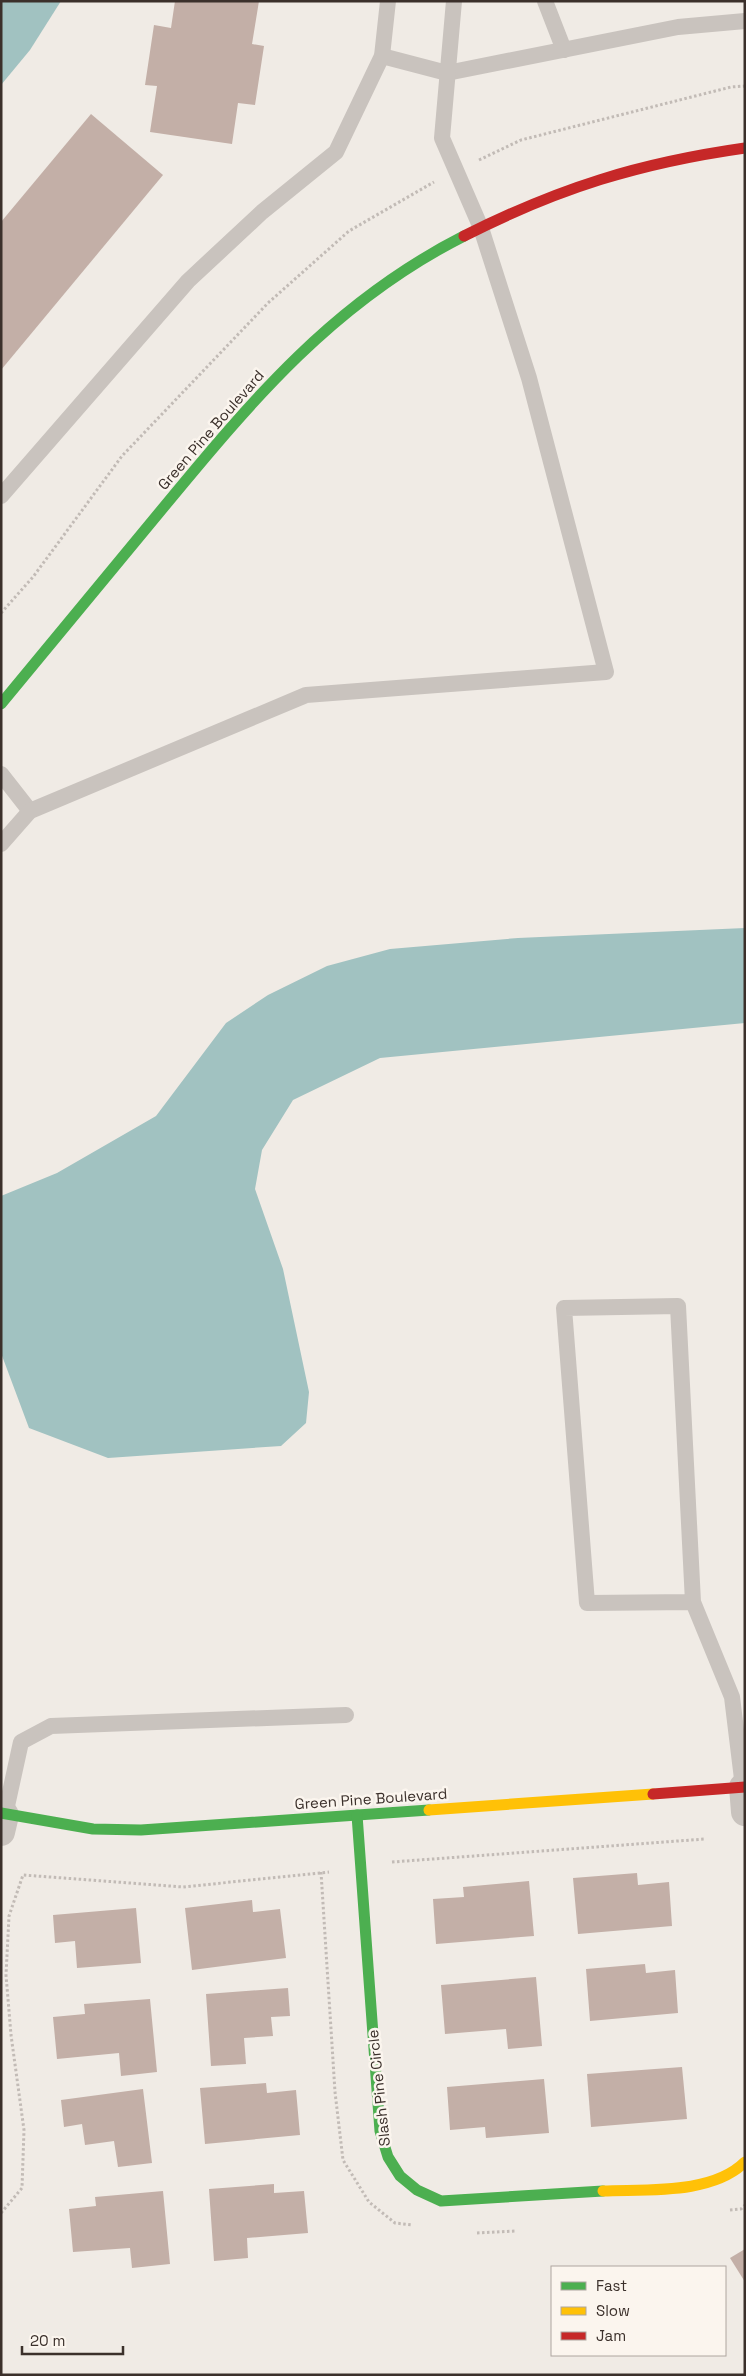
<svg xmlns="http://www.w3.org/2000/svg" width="746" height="2376" font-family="'Space Grotesk',sans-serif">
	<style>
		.water { fill: #a1c2c1 }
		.building { fill: #c3afa7 }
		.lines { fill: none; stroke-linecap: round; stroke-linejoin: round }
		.path { stroke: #c2bbb6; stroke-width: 3; stroke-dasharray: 2.5 2.5; stroke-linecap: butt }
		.lane { stroke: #c9c3be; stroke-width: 16 }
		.street { stroke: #c9c3be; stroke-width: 28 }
		.fast { stroke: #4caf50; stroke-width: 11 }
		.slow { stroke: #ffc107; stroke-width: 11 }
		.jam { stroke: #c62828; stroke-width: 11 }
		.labels { text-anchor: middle; stroke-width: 5; stroke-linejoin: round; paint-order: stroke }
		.street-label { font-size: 15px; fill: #3b302b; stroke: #fbf5ee }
	</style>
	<rect width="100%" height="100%" fill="#f0ebe5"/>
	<g class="water">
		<path d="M1,1h60l-31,49 -29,35z"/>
		<path d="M745,928v95l-365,35 -87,42 -31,50 -7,39 28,80 26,123 -3,31 -25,23 -173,12 -79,-30 -28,-75v-157l56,-23 99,-57 70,-93 42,-28 59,-29 63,-17 128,-11z"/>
	</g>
	<g class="building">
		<path d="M175,1h84l-7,43 12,2 -9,59 -17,-2 -6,41 -82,-12 7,-46 -12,-1 9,-60 17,3z"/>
		<path d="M91,114l72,61 -162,195v-148z"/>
		<path d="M637,1873l1,12 31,-3 3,44 -94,8 -5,-56z"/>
		<path d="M529,1881l5,55 -98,8 -3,-45 31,-2 -1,-10z"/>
		<path d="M252,1900l1,12 27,-3 6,49 -94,12 -7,-62z"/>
		<path d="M136,1908l5,55 -64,5 -2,-27 -20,2 -2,-28z"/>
		<path d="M645,1964l1,9 29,-3 3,43 -88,8 -4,-52z"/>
		<path d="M536,1977l6,69 -34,3 -2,-20 -61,5 -4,-49z"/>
		<path d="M288,1988l2,28 -19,1 2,19 -29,2 2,26 -35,2 -5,-72z"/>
		<path d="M150,1999l7,73 -36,4 -2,-23 -62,6 -4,-42 32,-3 -1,-10z"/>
		<path d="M682,2067l5,52 -96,8 -4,-53z"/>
		<path d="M544,2079l5,54 -63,5 -1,-11 -35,3 -3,-43z"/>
		<path d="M266,2083l1,10 29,-3 4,45 -95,9 -5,-56z"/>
		<path d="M143,2089l9,74 -34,4 -4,-26 -29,4 -3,-21 -18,3 -3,-27z"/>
		<path d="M274,2184v9l30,-2 4,42 -61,5 1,20 -34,3 -5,-72z"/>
		<path d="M163,2191l7,73 -38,4 -2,-20 -57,4 -4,-43 27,-3 -1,-9z"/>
		<path d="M745,2249v33l-15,-24z"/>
	</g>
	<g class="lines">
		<g class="path">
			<path d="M479,160l42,-20 210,-53 14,-1"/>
			<path d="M1,613l32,-36 89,-121 146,-153 81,-72 85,-49"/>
			<path d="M392,1862l313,-23"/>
			<path d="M321,1872l14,220 8,68 26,42 26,21 18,2"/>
			<path d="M730,2210l11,-1 4,-4"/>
			<path d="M1,2213l21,-25 2,-58 -13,-95 -5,-60 3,-59 14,-41 160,12 146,-15"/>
			<path d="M477,2233l38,-2"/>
		</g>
		<g class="lane">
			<path d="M545,1l19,49"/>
			<path d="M382,56l65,17 231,-46 67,-6"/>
			<path d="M1,496l187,-215 74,-69 74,-60 46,-96 6,-55"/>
			<path d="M1,774l29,37"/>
			<path d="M1,844l29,-33 276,-116 300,-23 -77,-294 -48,-150 -39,-90 12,-137"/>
			<path d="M693,1602l-106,1 -23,-295 114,-2 15,296 39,95 11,90"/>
			<path d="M5,1815l16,-73 30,-16 295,-11"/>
		</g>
		<g class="street">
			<path d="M743,1787l2,25"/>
			<path d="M1,1832l4,-17"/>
		</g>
		<g class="fast">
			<path d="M1,704c54,-65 108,-130 162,-196 90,-109 171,-206 301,-272"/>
			<path d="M1,1813l92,16 48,1 288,-20"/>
			<path d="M357,1815l23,316 8,26 12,19 17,14 24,11 162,-10"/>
		</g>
		<g class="slow">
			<path d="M429,1810l224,-16"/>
			<path d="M603,2191c43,-2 109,4 142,-29"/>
		</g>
		<g class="jam">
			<path d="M464,236c95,-48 175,-73 281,-88"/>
			<path d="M653,1794l92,-7"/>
		</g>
	</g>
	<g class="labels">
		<g class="street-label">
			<text transform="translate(211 430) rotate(-49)" y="5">Green Pine Boulevard</text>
			<text transform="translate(371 1799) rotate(-4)" y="5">Green Pine Boulevard</text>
			<text transform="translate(379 2088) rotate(-96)" y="5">Slash Pine Circle</text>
		</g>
	</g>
	<rect width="746" height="2376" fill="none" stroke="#3b302b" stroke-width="5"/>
	<rect x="551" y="2266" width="175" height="90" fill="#fbf5ee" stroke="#aea6a0"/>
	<rect x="561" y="2282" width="25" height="8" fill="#4caf50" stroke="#aea6a0"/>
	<text x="596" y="2291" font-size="15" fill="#3b302b">Fast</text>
	<rect x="561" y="2307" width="25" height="8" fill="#ffc107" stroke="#aea6a0"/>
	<text x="596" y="2316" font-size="15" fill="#3b302b">Slow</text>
	<rect x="561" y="2332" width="25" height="8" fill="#c62828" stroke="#aea6a0"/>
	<text x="596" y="2341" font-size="15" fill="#3b302b">Jam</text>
	<path d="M22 2346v8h101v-8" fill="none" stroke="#3b302b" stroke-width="2.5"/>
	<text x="30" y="2346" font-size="15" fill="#3b302b" stroke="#fbf5ee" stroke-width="4" paint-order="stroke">20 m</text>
</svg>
